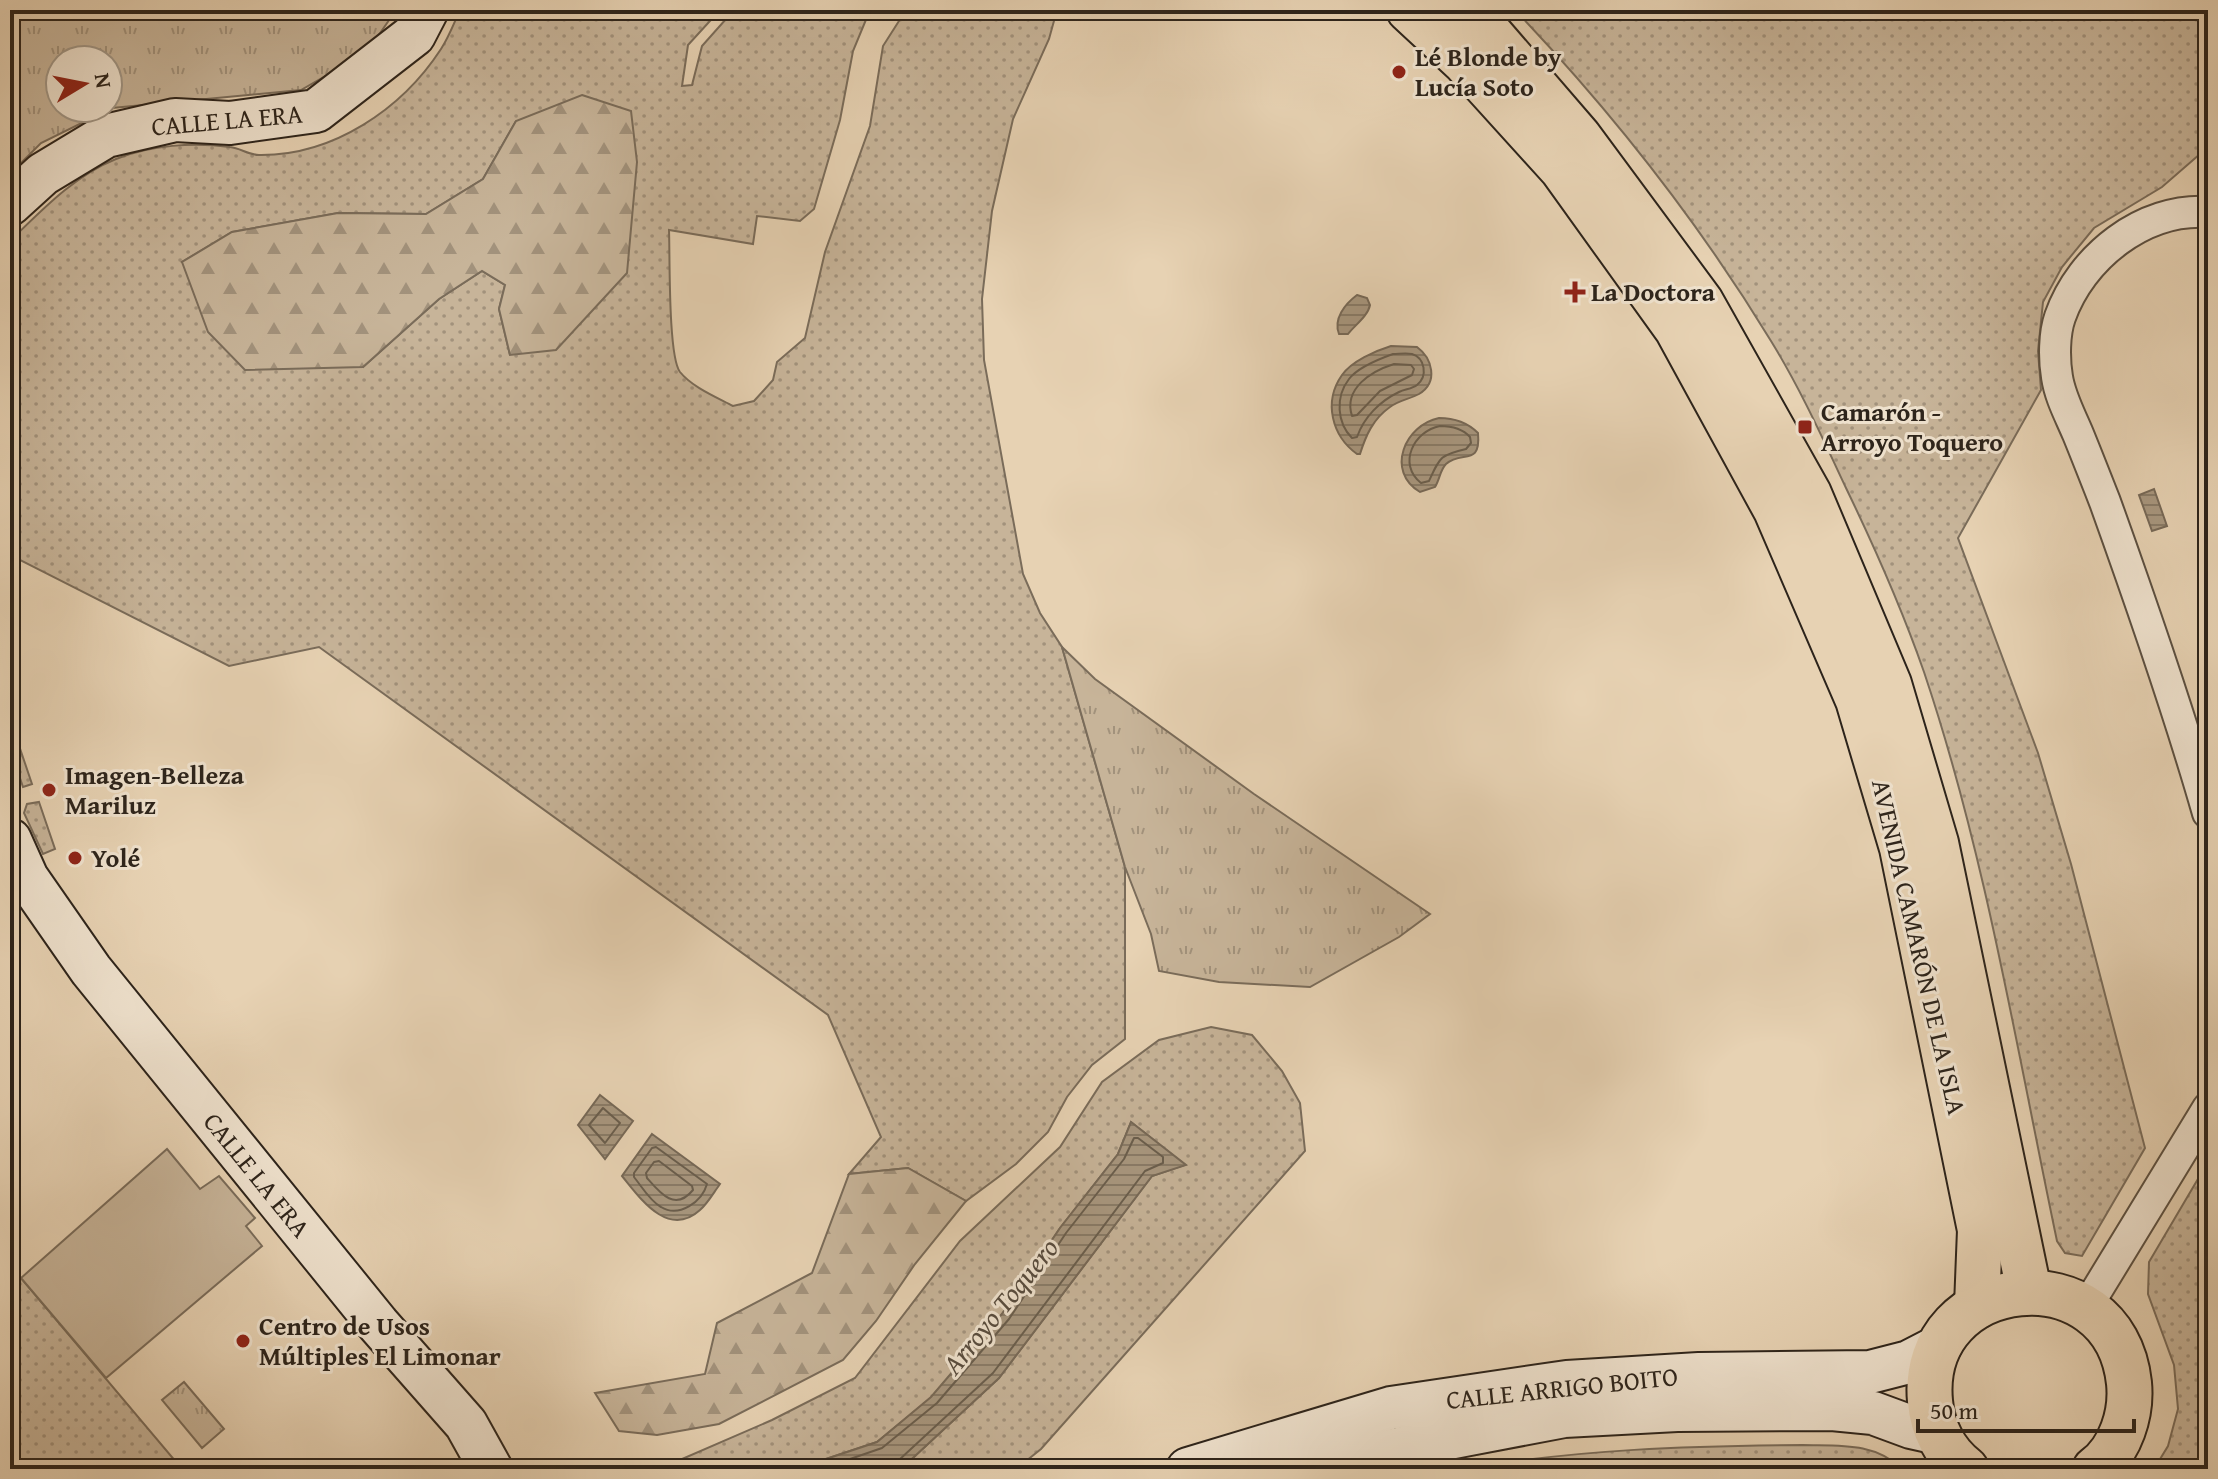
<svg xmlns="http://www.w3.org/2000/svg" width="2218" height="1479" font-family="'Gentium Book Plus',serif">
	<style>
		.grass { fill: url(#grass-dots); stroke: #7a6c5a; stroke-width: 2; fill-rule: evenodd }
		.forest { fill: url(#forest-firs); stroke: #7a6c5a; stroke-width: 2 }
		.park { fill: url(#park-tufts); stroke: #7a6c5a; stroke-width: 2; fill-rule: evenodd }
		.pitch { fill: #c7b499; stroke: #7a6c5a; stroke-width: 2 }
		.water { fill: url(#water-rules); stroke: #776957; stroke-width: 2 }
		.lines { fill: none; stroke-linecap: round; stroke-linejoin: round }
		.shore { stroke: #6a5e4d; stroke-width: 2 }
		.minor-casing { stroke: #5c5041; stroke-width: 34 }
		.secondary-casing { stroke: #2d241b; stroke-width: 46 }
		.primary-casing { stroke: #2d241b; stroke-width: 48 }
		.minor { stroke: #efe2ce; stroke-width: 30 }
		.secondary { stroke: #efe2ce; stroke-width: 42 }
		.primary { stroke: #e7d2b3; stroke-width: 44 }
		.poi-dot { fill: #8f2418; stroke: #efe2ce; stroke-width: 3 }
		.labels { text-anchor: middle; stroke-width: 6; stroke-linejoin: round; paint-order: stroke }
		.poi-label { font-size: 26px; font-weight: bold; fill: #2d241b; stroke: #efe2ce; text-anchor: start }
		.street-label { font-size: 26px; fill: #2d241b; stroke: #efe2ce }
		.water-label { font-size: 28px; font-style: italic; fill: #584c3e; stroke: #efe2ce }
	</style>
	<defs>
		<pattern id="grass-dots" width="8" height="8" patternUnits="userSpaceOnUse" patternTransform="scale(2)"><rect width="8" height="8" fill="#c7b499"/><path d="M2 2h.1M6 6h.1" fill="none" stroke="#a2927c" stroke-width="1.8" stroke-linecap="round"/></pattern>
		<pattern id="forest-firs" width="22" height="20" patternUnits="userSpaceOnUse" patternTransform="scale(2)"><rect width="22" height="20" fill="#c7b499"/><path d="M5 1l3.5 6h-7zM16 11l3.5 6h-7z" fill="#a2927c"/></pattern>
		<pattern id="park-tufts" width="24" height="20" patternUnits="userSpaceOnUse" patternTransform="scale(2)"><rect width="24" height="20" fill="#c7b499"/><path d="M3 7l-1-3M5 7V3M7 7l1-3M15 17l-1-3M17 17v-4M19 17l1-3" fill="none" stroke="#a2927c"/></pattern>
		<pattern id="water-rules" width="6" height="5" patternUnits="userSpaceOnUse" patternTransform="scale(2)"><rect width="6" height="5" fill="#a8977f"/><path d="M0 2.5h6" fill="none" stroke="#897b67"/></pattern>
	</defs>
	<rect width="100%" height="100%" fill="#e7d2b3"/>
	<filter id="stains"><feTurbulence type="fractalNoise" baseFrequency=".0025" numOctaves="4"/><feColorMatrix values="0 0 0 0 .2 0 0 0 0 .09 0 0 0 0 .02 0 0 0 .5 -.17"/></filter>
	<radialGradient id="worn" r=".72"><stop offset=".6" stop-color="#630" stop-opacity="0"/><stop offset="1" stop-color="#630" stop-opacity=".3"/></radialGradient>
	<g class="grass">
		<path d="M460,10h260l-32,35 -6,41 10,-1 10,-39 32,-36h136l-17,41 -13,69 -26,89 -14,12 -43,-5 -4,28 -84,-14c1,25 -1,126 11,142 12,15 36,25 53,34l21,-5 19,-21 4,-18 28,-24 20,-86 45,-126 13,-80 23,-36h151l-8,29 -36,80 -21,92 -10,88 2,61 39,214 17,39 22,34 63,220v172l-33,26 -25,32 -19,35 -32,32 -50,37 -58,-33 -59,6 32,-37 -53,-122 -509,-368 -90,19 -219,-111v-314c31,-30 65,-66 106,-82 35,-14 77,-17 114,-12 10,1 19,8 29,8 74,1 143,-46 182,-106 8,-12 13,-26 19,-39zM516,121l-6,234 -11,-46 6,-24 -23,-14 -43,28 -76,68 -181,-105 50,-30 106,-19 88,1 57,-35z"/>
		<path d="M1515,10h693v137l-46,40 -68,41 -32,39 -19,35 -5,49 3,39 -83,148 80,215 33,111 74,284 -63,108 -17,-3 -8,-12c-40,-190 -71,-385 -133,-569 -22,-63 -49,-124 -78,-184 -23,-49 -46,-100 -75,-147 -73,-120 -159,-229 -256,-331z"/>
		<path d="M10,719l22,65 -9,3 -13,-38z"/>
		<path d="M39,802l16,47 -12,5 -19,-41 3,-9z"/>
		<path d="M1211,1027l41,8 30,36 18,32 5,48 -264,298 -25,20h-115l98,-91 153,-202 33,-11 -54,-43 -13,32 -58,74 -58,86 -71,84 -54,44 -81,27h-137l113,-49 83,-42 105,-137 100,-94 42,-65 57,-42z"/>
		<path d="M2208,1162v307h-54l14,-23 10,-37 -4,-44 -26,-71 1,-32z"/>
		<path d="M10,1265l172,204h-172z"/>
		<path d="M1803,1445c36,1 72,-3 99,24h-436c112,-20 224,-23 337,-24z"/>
	</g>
	<g class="forest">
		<path d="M582,95l49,16 6,51 -10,111 -71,77 -46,5 -11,-46 6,-24 -23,-14 -43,28 -76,68 -118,3 -37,-38 -26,-70 50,-30 106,-19 88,1 57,-35 33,-58z"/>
		<path d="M908,1168l58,33 -51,63 -39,57 -33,39 -124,64 -62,11 -38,-4 -24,-38 110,-19 12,-51 95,-50 37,-99z"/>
	</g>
	<g class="park">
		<path d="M10,10h386l-29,42 -66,38 -189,18 -71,35 -31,31zM60,60h48v48h-48z"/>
		<path d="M1062,647l33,32 159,115 176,120 -31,23 -89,50 -91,-5 -60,-11 -8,-37 -26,-67z"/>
		<path d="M184,1382l40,47 -22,19 -40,-48z"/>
	</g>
	<path class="pitch" d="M167,1149l33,40 19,-13 36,42 -9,8 16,20 -156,132 -85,-100z"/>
	<g class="water">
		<path d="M1357,295l10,3 3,7c-2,11 -15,20 -22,29h-9c-6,-15 6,-30 18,-39z"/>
		<path d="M1391,346l26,1c15,11 22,35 2,47 -9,5 -20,6 -29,13 -17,12 -24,28 -30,47h-3c-25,-18 -34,-52 -15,-79 10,-14 33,-24 49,-29z"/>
		<path d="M1439,418c16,0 28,4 39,15 3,34 -16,17 -32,31 -6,6 -6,15 -11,23l-15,5c-35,-21 -15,-67 19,-74z"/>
		<path d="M2154,489l13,37 -15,5 -13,-36z"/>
		<path d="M600,1095l33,26 -28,38 -27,-34z"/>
		<path d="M1131,1122l55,43 -34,11 -153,202 -98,91h-105l81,-27 54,-45 71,-83 58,-86 58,-74z"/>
		<path d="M652,1134l68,50c-6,8 -12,19 -20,26 -32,29 -60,-12 -78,-34z"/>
	</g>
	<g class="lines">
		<g class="shore">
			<path d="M1393,354c6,0 13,-1 19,0 13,4 16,22 5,31 -5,4 -12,4 -18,7 -19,9 -35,25 -42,45l-5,1c-15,-15 -17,-41 -3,-59 9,-12 30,-20 44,-25z"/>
			<path d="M1394,364l17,1 3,4 -2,6 -32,16 -23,24 -5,1c-9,-28 20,-45 42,-52z"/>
			<path d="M1440,426c12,0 22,2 30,11l1,6 -5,6c-26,6 -26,8 -37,32l-8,2c-24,-19 -7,-52 19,-57z"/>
			<path d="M603,1108l17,15 -15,20 -16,-18z"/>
			<path d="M656,1147l51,37c-5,18 -28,34 -46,23 -11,-6 -19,-20 -27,-30v-4l18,-25z"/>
			<path d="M659,1161l33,25 1,4c-18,22 -33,3 -46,-12l-1,-5 8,-11z"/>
			<path d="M821,1469l61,-21 55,-45 72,-84 57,-86 58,-74 10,-21h4l25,19v6l-18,8 -152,202 -94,87 -2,9"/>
		</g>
		<g class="minor-casing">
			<g id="minor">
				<path d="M2208,212c-65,-4 -127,45 -148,105 -6,17 -6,42 -3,60 3,20 13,38 21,57 9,22 18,45 27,68 37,103 73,206 103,311"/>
				<path d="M2086,1308l122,-200"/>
			</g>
		</g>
		<g class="secondary-casing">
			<g id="secondary">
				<path d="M10,204l33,-30 63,-38 69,-16 55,3 86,-12 98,-76 13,-25"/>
				<path d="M10,840l17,38 64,92 287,354 88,100 25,45"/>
				<path d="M1188,1469l203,-61 176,-26 132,-8 171,-2 39,-10 31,-16"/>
				<path d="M1310,1469l133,-30 121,-23 113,-6 155,-1 41,4 38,14 27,6"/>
			</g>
		</g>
		<g class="primary-casing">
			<g id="primary">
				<path d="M1409,10l56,52 97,107 115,160 99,181 82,190 44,148 78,382 -3,76"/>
				<path d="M1463,10l28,25 88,102 122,165 108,192 80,190 47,159 93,448"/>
				<path d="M1966,1469c-21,-16 -34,-41 -36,-68 -12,-130 185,-151 199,-18 3,30 -8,67 -34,86"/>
			</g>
		</g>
		<use href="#minor" class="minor"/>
		<use href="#secondary" class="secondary"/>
		<use href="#primary" class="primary"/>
	</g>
	<g class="poi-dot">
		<circle cx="1399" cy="72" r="8"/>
		<path d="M1571 280h8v8h8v8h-8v8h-8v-8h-8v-8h8z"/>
		<rect x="1797" y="419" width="16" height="16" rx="4"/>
		<circle cx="49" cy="790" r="8"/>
		<circle cx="75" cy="858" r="8"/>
		<circle cx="243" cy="1341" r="8"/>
	</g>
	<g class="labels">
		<g class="poi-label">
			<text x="1415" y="66">Lé Blonde by<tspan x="1415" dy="30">Lucía Soto</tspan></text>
			<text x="1591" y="301">La Doctora</text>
			<text x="1821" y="421">Camarón -<tspan x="1821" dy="30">Arroyo Toquero</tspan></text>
			<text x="65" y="784">Imagen-Belleza<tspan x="65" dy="30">Mariluz</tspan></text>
			<text x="91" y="867">Yolé</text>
			<text x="259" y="1335">Centro de Usos<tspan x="259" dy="30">Múltiples El Limonar</tspan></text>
		</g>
		<g class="street-label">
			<text transform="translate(227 120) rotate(-5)" y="9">CALLE LA ERA</text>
			<text transform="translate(1919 947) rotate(77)" y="9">AVENIDA CAMARÓN DE LA ISLA</text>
			<text transform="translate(257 1175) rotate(51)" y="9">CALLE LA ERA</text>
			<text transform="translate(1562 1388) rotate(-6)" y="9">CALLE ARRIGO BOITO</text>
		</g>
		<g class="water-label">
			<text transform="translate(1000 1306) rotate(-51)" y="10">Arroyo Toquero</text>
		</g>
	</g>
	<rect width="2218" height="1479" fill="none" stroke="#e7d2b3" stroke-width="40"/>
	<rect x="12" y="12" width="2194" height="1455" fill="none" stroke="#2d241b" stroke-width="4"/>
	<rect x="20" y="20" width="2178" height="1439" fill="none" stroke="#2d241b" stroke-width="2"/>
	<g transform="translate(84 84) rotate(80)"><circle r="38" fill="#efe2ce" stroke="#a19686" stroke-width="2"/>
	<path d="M0-6L14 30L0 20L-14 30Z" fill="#8f2418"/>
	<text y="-12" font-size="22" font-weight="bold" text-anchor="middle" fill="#2d241b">N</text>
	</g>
	<path d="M1918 1419v12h216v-12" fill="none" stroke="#2d241b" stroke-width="4"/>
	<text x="1930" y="1419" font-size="24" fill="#2d241b" stroke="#efe2ce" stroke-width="6" paint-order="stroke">50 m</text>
	<rect width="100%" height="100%" filter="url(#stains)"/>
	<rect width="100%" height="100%" fill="url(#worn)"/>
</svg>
